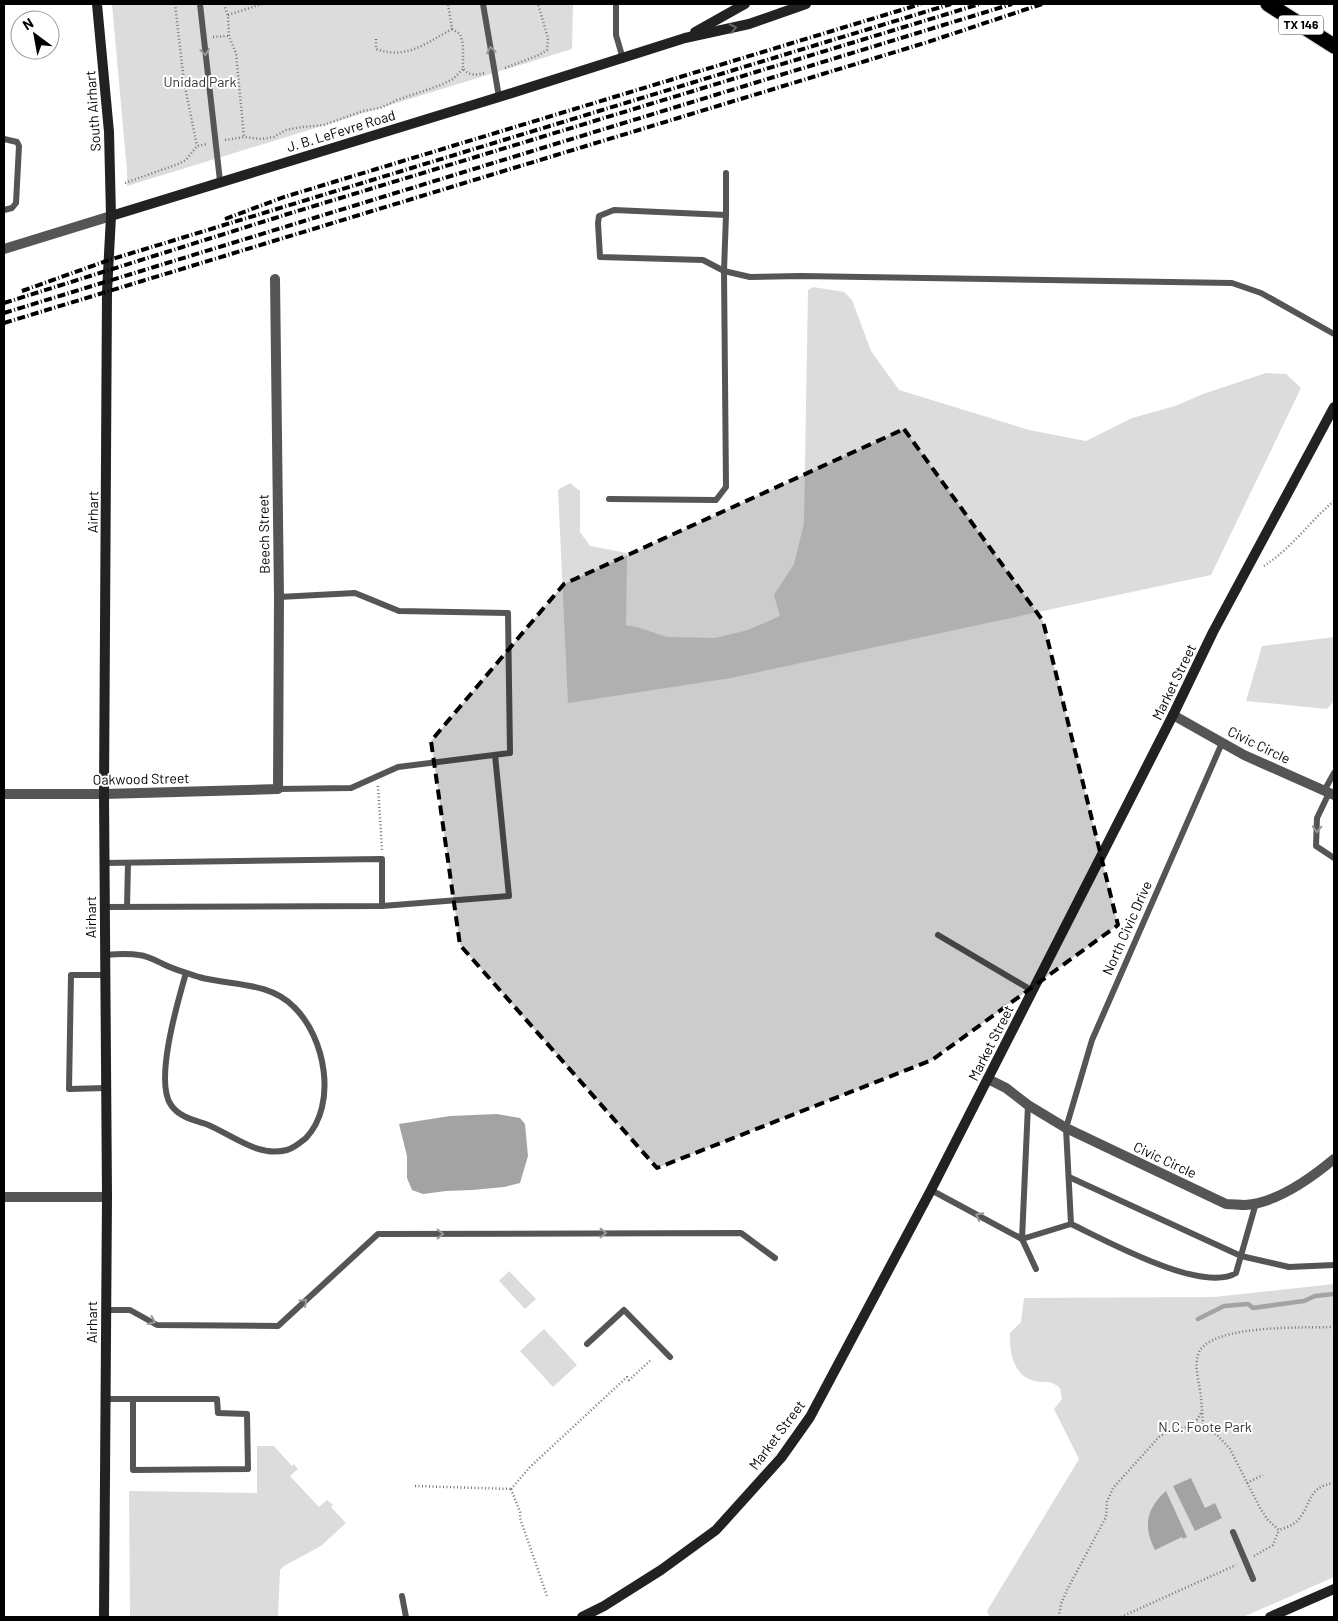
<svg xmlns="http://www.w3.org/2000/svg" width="1338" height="1621" font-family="Barlow,sans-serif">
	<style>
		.green { fill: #dcdcdc }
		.water { fill: #a3a3a3 }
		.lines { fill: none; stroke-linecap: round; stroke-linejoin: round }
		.stream { stroke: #a3a3a3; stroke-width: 4.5 }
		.highway-casing { stroke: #dbdbdb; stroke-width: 17 }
		.path { stroke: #777; stroke-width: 2.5; stroke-dasharray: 1 2.5; stroke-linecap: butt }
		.lane { stroke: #555; stroke-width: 6 }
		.street { stroke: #555; stroke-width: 10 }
		.secondary { stroke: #222; stroke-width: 10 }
		.highway { stroke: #000; stroke-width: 15 }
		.rail { stroke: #000; stroke-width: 4; stroke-dasharray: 8 2.5 1 2.5; stroke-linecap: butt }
		.oneway { stroke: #646464 }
		.oneway2 { stroke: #999 }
		.marked { fill: #000; fill-opacity: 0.2; stroke: #000; stroke-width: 4; stroke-dasharray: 10 6; stroke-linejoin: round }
		.labels { text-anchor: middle; stroke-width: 4; stroke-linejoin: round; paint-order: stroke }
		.shield { fill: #fff; stroke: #4c4c4c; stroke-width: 1 }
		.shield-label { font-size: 12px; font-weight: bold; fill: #000 }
		.park-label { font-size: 14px; fill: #333; stroke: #fff }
		.street-label { font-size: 14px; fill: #000; stroke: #fff }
	</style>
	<rect width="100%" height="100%" fill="#fff"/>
	<g class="green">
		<path d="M112,4h461l-1,45 -445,137v-15z"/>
		<path d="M813,287l31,5 8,8 19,51 28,39 130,40 57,11 46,-23 43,-12 28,-12 63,-21 20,1 15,14 -90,187 -480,103 -163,25 -10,-213 12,-7 10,8v41l10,14 37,7 -1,72 14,3 27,9 48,1 33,-8 32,-14 -6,-21 20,-31 10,-41 4,-233z"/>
		<path d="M1334,637v64l-7,8 -81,-8 16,-55z"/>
		<path d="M509,1271l27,28 -11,10 -26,-28z"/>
		<path d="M1334,1284v293l-91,40h-253l-3,-6 92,-152 -25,-50 8,-10 -2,-11c-13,-10 -13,-4 -25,-7 -22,-5 -26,-30 -25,-48l11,-11 3,-24 190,-1z"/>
		<path d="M544,1329l33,36 -24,22 -33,-36z"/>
		<path d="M257,1446h17l18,20 2,-2 4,5 -8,7 29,31 8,-7 6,5 -2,2 15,16 -25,23 -37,20 -4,4 -2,47h-148l-1,-126 128,2z"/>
	</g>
	<g class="water">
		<path d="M497,1114l23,4 5,6 3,32 -8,27 -16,4 -32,3 -26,1 -23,3 -11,-4 -5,-12v-22l-8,-32 51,-8z"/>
		<path d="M1191,1478l14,30 10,-5 7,15 -27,13 -22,-45z"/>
		<path d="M1166,1491l21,46 -4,2 -1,-2 -27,13c-12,-24 -9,-41 11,-59z"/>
	</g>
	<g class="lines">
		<path class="stream" d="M1198,1319l26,-13 24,-2 5,4 36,-5 15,-2 11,-5 19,-2"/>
		<g class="highway-casing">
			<path id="highway" d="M1268,4l66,42"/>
		</g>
		<g class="path">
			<path d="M175,4l9,78 13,64"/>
			<path d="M224,4l4,12 1,20 7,17 8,84"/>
			<path d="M228,15l34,-11"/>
			<path d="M452,29l8,5 3,10v25c7,7 13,6 22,4"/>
			<path d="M213,37l16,-1"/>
			<path d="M376,39v10c31,11 50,-6 76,-20l-4,-25"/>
			<path d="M505,68l34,-13 8,-5 1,-12 -10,-34"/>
			<path d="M225,140l19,-3 17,2 13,-2 12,-7 16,-3 22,-2 39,-14 17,-3 17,-8 44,-15 12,-6 10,-10"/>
			<path d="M125,183l53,-19 8,-4 11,-14 10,-2"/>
			<path d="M1264,566c27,-17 46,-45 70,-65"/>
			<path d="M378,786l4,64"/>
			<path d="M1193,1426l8,-13"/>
			<path d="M1204,1428c-2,-10 -2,-20 -3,-30 -1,-14 -8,-32 -2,-46 14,-28 107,-24 135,-25"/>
			<path d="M1247,1483l16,-8"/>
			<path d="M415,1486l96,3"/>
			<path d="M511,1489l19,-22 97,-90 2,3 22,-20"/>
			<path d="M511,1489l9,23v6l27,78"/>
			<path d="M1254,1556l19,-11 6,-15"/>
			<path d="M1059,1617l2,-13 6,-14 39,-73 1,-15 6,-14 46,-51 10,-6 24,-5 11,2 14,8 12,13 30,59 8,12 11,10c6,-2 13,-4 18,-9 15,-15 9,-34 37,-38"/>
			<path d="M1121,1617l115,-52"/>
		</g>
		<g class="lane">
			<path d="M200,4l20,177"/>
			<path d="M483,4l16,93"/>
			<path d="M616,4v31l7,24"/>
			<path d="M4,139l13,3 2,4 -3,57 -4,5 -8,2"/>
			<path d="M726,173v42l-112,-5 -15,6 -1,7 2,34 103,3 21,11 26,6 51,-1 431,7 29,10 73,41"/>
			<path d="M609,499l107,1 10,-13 -2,-216 2,-56"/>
			<path d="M278,789l73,-1 47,-21 112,-14 -2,-140 -109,-2 -44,-18 -76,4"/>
			<path d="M1324,791l10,-18"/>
			<path d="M1329,793l-12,25 -1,28 18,12"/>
			<path d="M104,863l278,-4v47l-277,1"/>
			<path d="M382,906l127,-10 -14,-141"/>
			<path d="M127,907l1,-44"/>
			<path d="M938,935l95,56"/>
			<path d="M105,955c11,-1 23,-2 34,0 9,1 16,5 24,9 12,6 24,9 36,13 32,9 70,4 95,30 31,30 44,97 12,131 -5,4 -12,10 -19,12 -29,8 -56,-16 -81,-26 -12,-4 -27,-7 -35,-19 -17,-24 7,-104 15,-132"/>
			<path d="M105,975h-34l-2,114 37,-1"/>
			<path d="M1028,1105l-6,134 14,30"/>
			<path d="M1069,1177l172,79 48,11 45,-2"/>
			<path d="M931,1190l91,49 49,-15c34,16 131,70 165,49l20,-70"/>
			<path d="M1071,1224l-5,-96 26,-88 130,-297"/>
			<path d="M106,1310h24l27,15 121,1 100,-92 363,-1 34,25"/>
			<path d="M587,1344l37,-34 46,47"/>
			<path d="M106,1399h111l1,14 29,1 1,55 -115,1v-71"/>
			<path d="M1233,1532l20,47"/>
			<path d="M402,1596l4,21"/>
		</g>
		<g class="street">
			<path d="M4,249l107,-33"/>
			<path d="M1173,715l71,40 90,40"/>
			<path d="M4,794h100l174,-5 1,-192 -4,-318"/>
			<path d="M988,1079l18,9 22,17 38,23 160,76c6,0 13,1 19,1 32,-2 65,-26 89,-46"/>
			<path d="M4,1197h103"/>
		</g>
		<g class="secondary">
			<path d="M97,4l12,128 2,84 -4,76 -3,502 3,403 -3,420"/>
			<path d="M695,32l50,-28"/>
			<path d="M111,216l388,-119 186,-59 64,-14 57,-20"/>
			<path d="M582,1617l22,-11 57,-36 55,-40 65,-72 29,-41 121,-227 242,-475 40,-83 121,-225"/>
			<path d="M1270,1617l64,-28"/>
		</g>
		<use href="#highway" class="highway"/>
		<g class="rail">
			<path d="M225,219l59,-22 637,-193"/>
			<path d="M22,291l87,-31 842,-256"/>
			<path d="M4,303l287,-90 689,-209"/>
			<path d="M4,313l1008,-309"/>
			<path d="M4,323l924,-281 114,-38"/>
		</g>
	</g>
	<defs><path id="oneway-chevron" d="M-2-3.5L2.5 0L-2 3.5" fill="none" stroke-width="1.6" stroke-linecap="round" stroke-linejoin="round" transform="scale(1.25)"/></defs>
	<use class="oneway" href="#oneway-chevron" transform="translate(733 28) rotate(-12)"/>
	<g class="oneway2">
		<use href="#oneway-chevron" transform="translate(491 50) rotate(-100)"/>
		<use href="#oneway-chevron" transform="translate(205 52) rotate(83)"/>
		<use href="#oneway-chevron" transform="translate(1317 829) rotate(92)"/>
		<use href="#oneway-chevron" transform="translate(979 1216) rotate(-152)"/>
		<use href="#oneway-chevron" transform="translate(603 1233)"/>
		<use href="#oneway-chevron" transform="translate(440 1234)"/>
		<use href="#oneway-chevron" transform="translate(304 1302) rotate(-42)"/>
		<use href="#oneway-chevron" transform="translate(152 1321) rotate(25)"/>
	</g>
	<path class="marked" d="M904,429l139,192 75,304 -186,135 -275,108 -197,-223 -29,-204 133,-157z"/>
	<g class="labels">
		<rect class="shield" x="1278.5" y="15.5" width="45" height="19" rx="4"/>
		<g class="shield-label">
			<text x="1301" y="29">TX 146</text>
		</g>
		<g class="park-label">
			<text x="200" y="87">Unidad Park</text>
			<text x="1205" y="1432">N.C. Foote Park</text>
		</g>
		<g class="street-label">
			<text transform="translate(93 111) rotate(-94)" y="5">South Airhart</text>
			<text transform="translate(341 131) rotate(-17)" y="5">J. B. LeFevre Road</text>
			<text transform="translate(93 512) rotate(-89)" y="5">Airhart</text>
			<text transform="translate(264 534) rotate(-91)" y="5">Beech Street</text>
			<text transform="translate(1174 682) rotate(-64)" y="5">Market Street</text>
			<text transform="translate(1259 745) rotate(26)" y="5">Civic Circle</text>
			<text transform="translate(141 779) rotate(-1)" y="5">Oakwood Street</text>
			<text transform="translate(91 917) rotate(-90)" y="5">Airhart</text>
			<text transform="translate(1127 928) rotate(-66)" y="5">North Civic Drive</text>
			<text transform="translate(991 1043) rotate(-63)" y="5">Market Street</text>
			<text transform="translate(1165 1160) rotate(25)" y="5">Civic Circle</text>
			<text transform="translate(92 1322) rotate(-90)" y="5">Airhart</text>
			<text transform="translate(777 1435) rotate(-53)" y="5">Market Street</text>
		</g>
	</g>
	<rect width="1338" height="1621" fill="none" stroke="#000000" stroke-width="10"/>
	<g transform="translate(35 35) rotate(328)"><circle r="24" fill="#ffffff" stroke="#999999"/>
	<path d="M0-4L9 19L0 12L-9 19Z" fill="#000000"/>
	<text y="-8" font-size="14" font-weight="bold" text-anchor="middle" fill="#000000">N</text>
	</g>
</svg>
